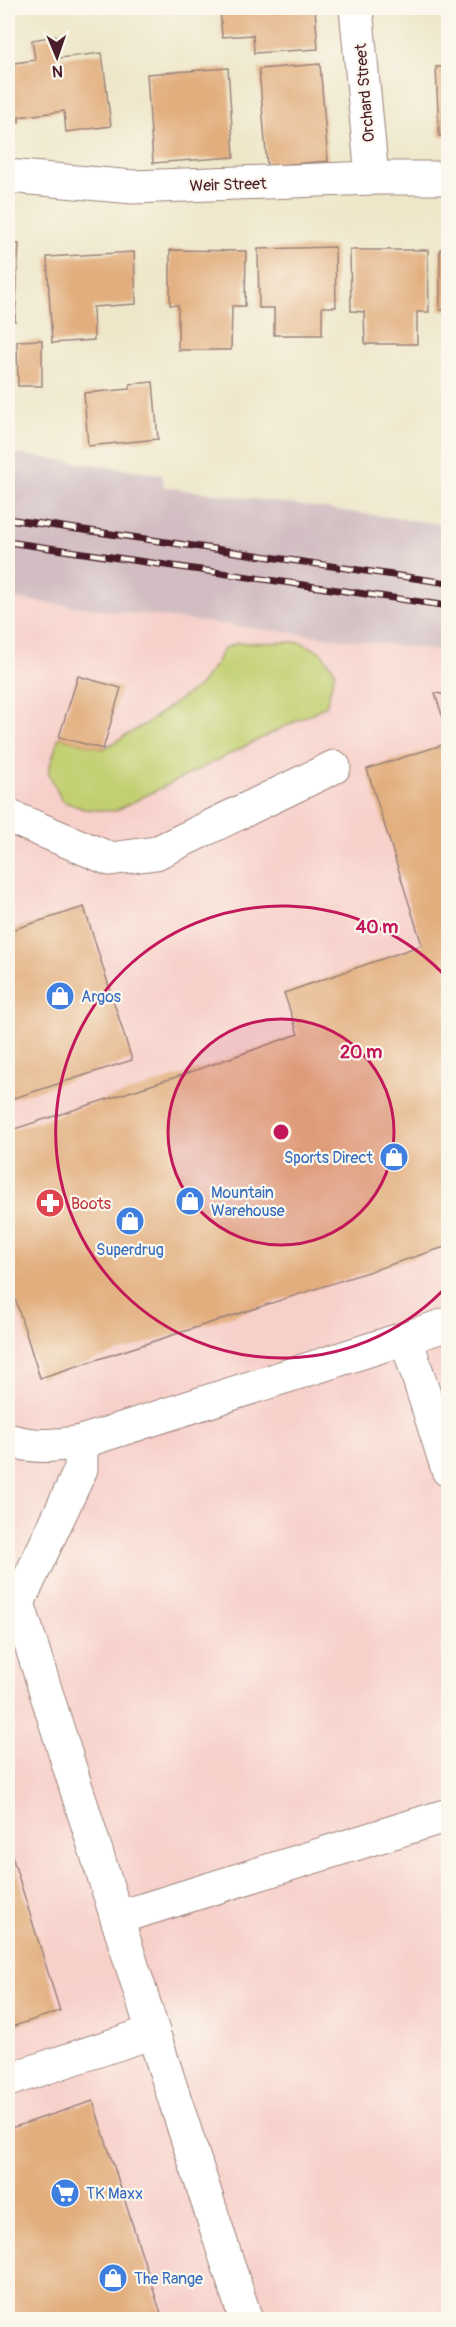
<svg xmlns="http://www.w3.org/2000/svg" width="456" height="2327" font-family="Pangolin,sans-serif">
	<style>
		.built { fill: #f7d0ca }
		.industrial { fill: #d2bec2 }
		.green { fill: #c3d072; stroke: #86784e; stroke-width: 1.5 }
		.building { fill: #e2ae7e }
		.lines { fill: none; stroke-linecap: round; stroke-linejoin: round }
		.minor-casing { stroke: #9c837a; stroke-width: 35 }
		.minor { stroke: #fff; stroke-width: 33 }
		.rail-casing { stroke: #4a1f2b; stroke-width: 7 }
		.rail { stroke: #fbf7ec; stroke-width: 4.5; stroke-dasharray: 14; stroke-linecap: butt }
		.ring { fill: none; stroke: #c2185b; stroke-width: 3 }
		.labels { text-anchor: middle; stroke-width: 4.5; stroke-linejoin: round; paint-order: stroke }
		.street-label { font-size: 16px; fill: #4a1f2b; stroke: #fbf7ec }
		.shop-label { font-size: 16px; fill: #366cbe; stroke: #fbf7ec; text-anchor: start }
		.health-label { font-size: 16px; fill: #be3a42; stroke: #fbf7ec; text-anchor: start }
		.centre { fill: #c2185b; stroke: #fbf7ec; stroke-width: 3 }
		.ring-label { font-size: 18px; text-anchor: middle; font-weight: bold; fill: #c2185b; stroke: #fbf7ec; stroke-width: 4.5; stroke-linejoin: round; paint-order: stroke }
	</style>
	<rect width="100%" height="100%" fill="#fbf7ec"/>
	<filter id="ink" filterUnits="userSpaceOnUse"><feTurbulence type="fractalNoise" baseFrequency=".0167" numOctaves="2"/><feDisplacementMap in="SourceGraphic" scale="12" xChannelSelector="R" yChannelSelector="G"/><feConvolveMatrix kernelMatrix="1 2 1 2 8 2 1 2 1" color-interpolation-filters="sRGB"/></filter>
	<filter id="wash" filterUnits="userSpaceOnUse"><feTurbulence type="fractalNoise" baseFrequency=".008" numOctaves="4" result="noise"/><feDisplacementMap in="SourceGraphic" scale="24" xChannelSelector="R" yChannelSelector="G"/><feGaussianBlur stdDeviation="1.35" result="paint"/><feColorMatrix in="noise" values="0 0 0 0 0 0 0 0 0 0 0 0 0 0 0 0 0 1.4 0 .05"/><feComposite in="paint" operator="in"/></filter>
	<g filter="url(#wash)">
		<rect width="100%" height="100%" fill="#eee7ca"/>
		<path class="built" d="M8,598l440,54v1667h-440z"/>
		<path class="industrial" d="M8,453l154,21 2,13 284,38v127l-440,-54z"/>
		<path class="green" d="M300,642l21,10 14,19 -9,35 -211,105 -31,-2 -22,-8 -14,-29 11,-35 44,12 39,-23 57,-40 18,-24 6,-13 14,-6z"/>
		<g id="blocks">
			<g class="building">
				<path d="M220,8h95l3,41 -64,4 -1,-18 -31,2z"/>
				<path d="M428,8h20v2l-20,2z"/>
				<path d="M56,36l3,22 43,-5 9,73 -45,6 -2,-21 -45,6v5l-11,1v-59l27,-4 -3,-20z"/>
				<path d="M320,64l8,97 -61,5 -8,-97z"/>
				<path d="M436,67h12v69h-9z"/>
				<path d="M228,68l6,89 -81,6 -6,-89z"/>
				<path d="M8,243l11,1 -4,77h-7z"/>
				<path d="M335,247l1,60h-14v28h-48v-27h-15l-1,-59z"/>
				<rect x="440" y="249" width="8" height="61"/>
				<path d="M170,250l76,1 -1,55h-13l-1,44h-53v-45h-8z"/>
				<path d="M350,250h78l1,62h-12v32h-52l-1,-32 -13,-1z"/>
				<path d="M134,252l2,52 -43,3 1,33 -42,3 -5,-86z"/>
				<path d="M42,340v46h-24l-1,-45z"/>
				<path d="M153,382l5,57 -70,7 -4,-53 46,-4v-5z"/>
				<path d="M78,676l43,12 -18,61 -44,-12z"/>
				<path d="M435,693l13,2v39z"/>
				<path d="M448,743v503l-408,132 -32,-102v-145l174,-56 116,-41 -14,-41 138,-48 -55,-176z"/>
				<path d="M84,907l48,153 -124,40v-169z"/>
				<path d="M8,1843l52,168 -52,17z"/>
				<path d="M93,2101l70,219h-155v-191z"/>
			</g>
		</g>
	</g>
	<g filter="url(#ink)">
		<use href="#blocks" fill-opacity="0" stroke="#9c837a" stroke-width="1.5"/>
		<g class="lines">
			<g class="minor-casing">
				<g id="minor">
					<path d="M356,8l16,170"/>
					<path d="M8,176l125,11 239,-9h76"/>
					<path d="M8,816l102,43 46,-6 178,-86"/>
					<path d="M406,1338l42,-14"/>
					<path d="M8,1440c26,8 47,6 73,2l325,-104 42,132"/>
					<path d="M8,1592l10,11 63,-134v-27"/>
					<path d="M18,1603l99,315"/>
					<path d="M153,2032l93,288"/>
					<path d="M8,2080l145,-48 -36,-114 331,-103"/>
				</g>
			</g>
			<use href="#minor" class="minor"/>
			<g class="rail-casing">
				<g id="rail">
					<path d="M8,519l440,64"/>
					<path d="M8,542l440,64"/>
				</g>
			</g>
			<use href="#rail" class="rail"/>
		</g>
	</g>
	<circle cx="281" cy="1132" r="113" fill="#c2185b" fill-opacity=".12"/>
	<g class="ring">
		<circle cx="281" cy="1132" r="113"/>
		<path d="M448 1285A226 226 0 1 1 448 979"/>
	</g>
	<defs>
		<g id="shop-disc" transform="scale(1.5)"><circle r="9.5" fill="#3f7fe0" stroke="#fbf7ec"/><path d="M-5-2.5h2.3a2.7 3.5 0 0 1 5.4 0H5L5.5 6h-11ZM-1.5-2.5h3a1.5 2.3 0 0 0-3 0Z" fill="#fff"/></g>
		<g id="pharmacy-disc" transform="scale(1.5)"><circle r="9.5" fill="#e0444e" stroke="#fbf7ec"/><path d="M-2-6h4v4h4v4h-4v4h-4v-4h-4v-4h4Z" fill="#fff"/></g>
		<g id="supermarket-disc" transform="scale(1.5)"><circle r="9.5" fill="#3f7fe0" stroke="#fbf7ec"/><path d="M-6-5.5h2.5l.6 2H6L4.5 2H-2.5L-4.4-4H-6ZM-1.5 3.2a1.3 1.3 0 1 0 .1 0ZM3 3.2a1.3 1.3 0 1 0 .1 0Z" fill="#fff"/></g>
	</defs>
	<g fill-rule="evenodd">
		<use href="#shop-disc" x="60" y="996"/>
		<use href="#shop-disc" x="394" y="1157"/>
		<use href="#shop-disc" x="190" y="1201"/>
		<use href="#pharmacy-disc" x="50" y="1203"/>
		<use href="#shop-disc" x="130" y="1221"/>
		<use href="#supermarket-disc" x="65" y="2193"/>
		<use href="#shop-disc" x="113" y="2278"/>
	</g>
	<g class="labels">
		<g class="street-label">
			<text transform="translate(364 93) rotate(-95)" y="6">Orchard Street</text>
			<text transform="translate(228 184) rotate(-2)" y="6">Weir Street</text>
		</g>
		<g class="shop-label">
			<text x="81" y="1002">Argos</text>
			<text x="373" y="1163" text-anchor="end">Sports Direct</text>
			<text x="211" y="1198">Mountain<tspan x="211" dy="18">Warehouse</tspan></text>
			<text x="130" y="1255" text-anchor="middle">Superdrug</text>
			<text x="86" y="2199">TK Maxx</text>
			<text x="134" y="2284">The Range</text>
		</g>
		<g class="health-label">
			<text x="71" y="1209">Boots</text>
		</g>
	</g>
	<circle cx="281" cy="1132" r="9" class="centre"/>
	<g class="ring-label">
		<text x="377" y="933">40 m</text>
		<text x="361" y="1058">20 m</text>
	</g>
	<rect width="456" height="2327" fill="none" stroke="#fbf7ec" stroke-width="30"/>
	<g transform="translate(57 57) rotate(178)" stroke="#fbf7ec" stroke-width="4.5" paint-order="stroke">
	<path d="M0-4.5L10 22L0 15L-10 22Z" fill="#4a1f2b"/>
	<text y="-9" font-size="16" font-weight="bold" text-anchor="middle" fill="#4a1f2b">N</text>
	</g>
</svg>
